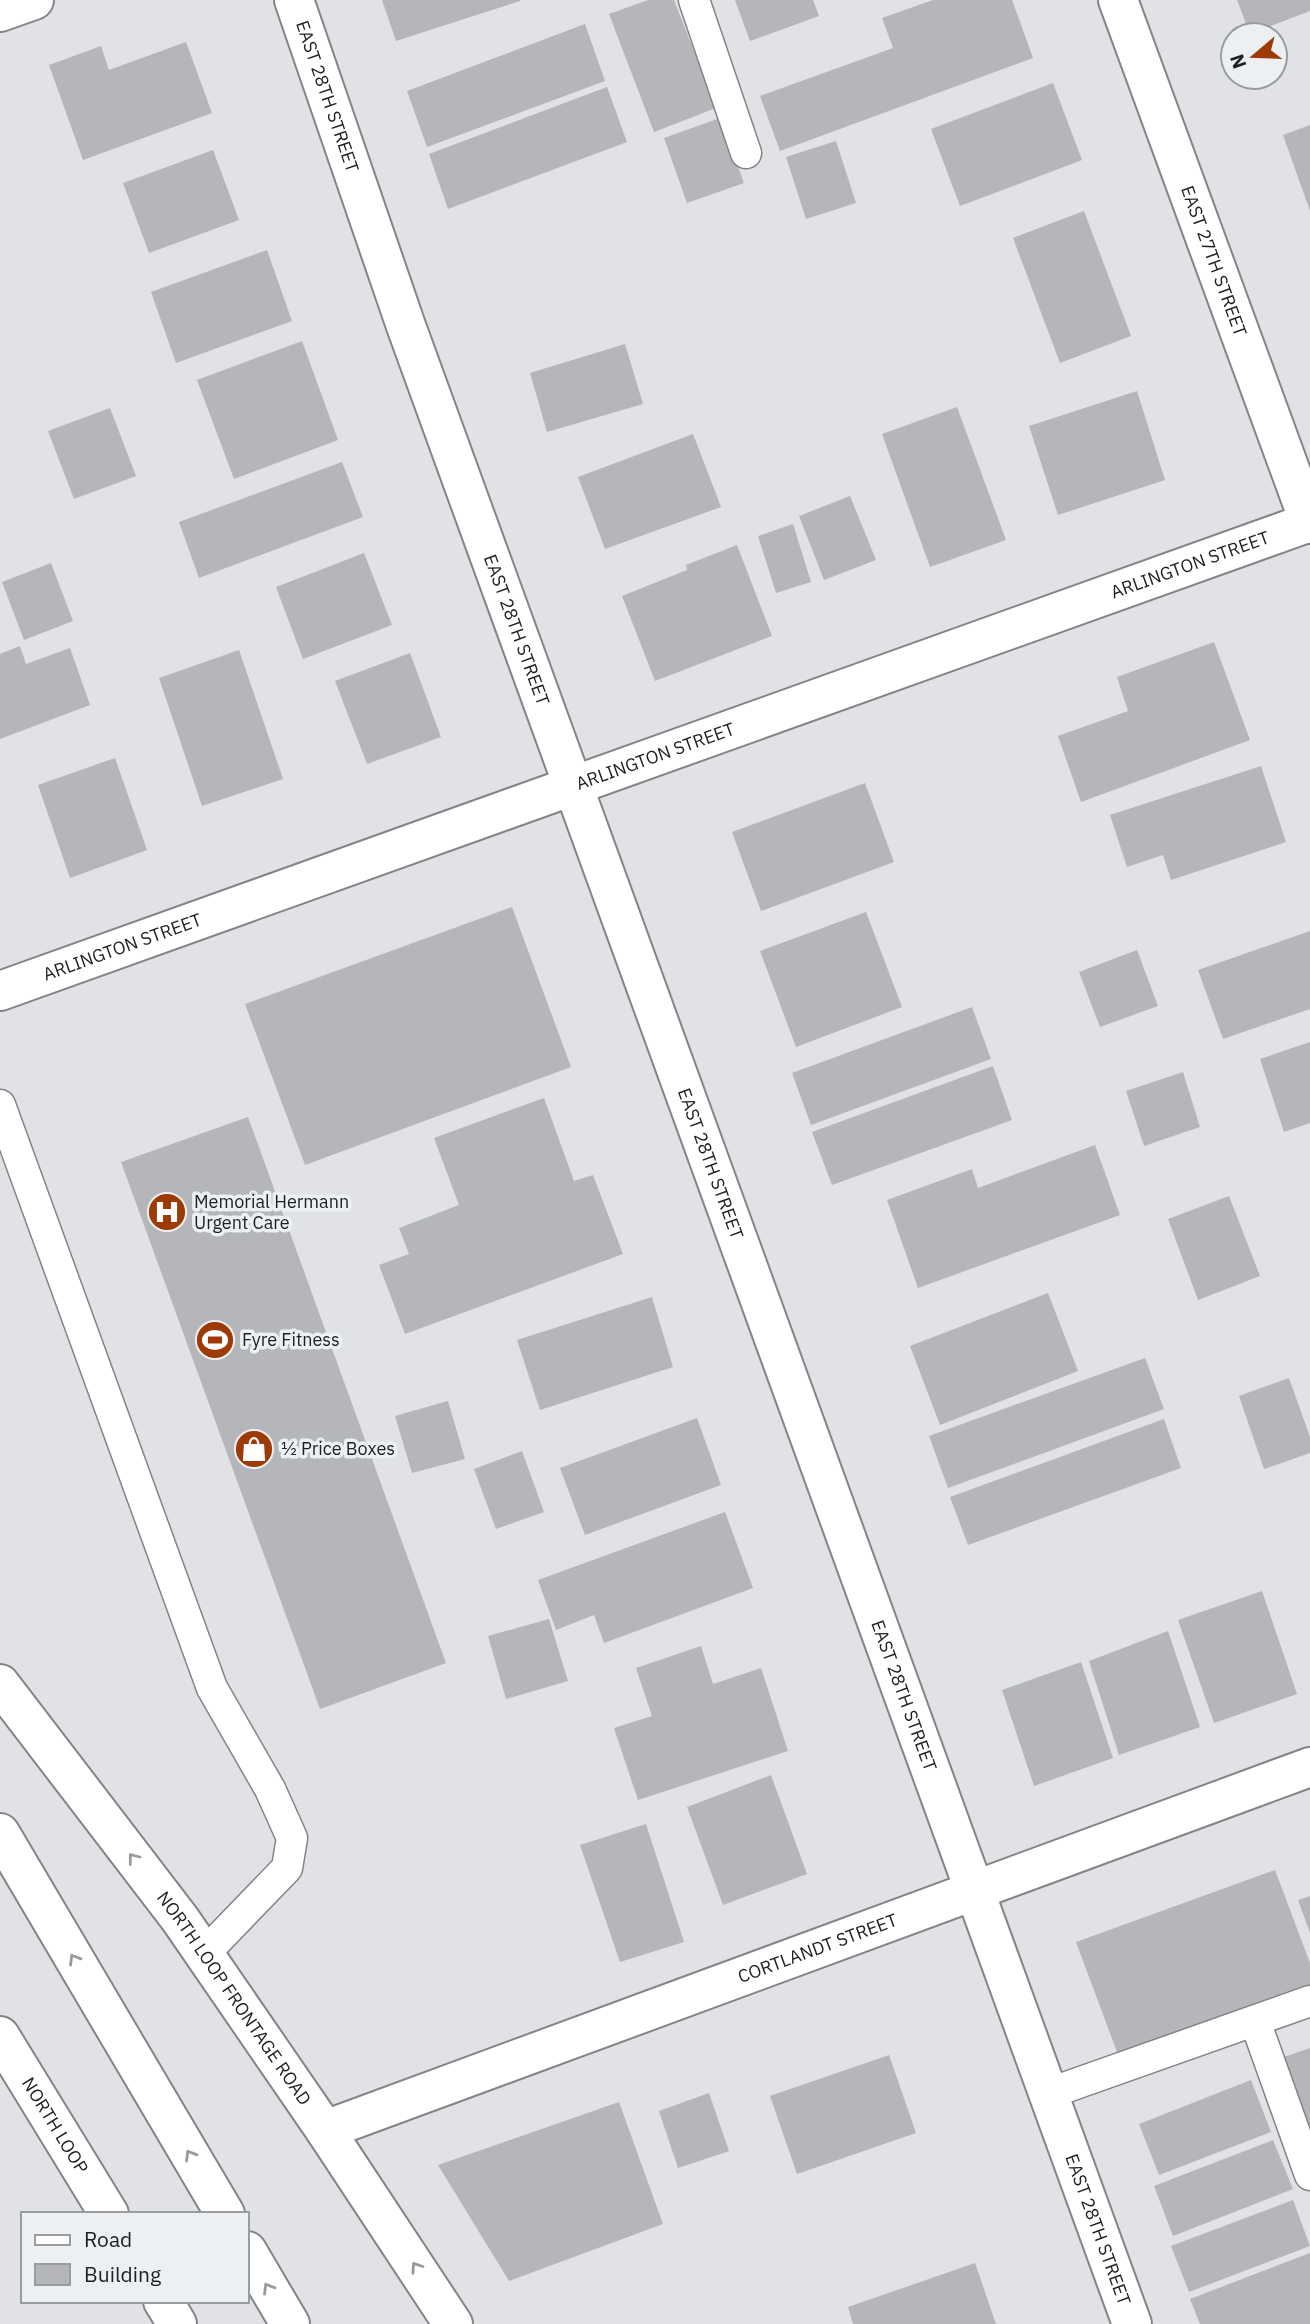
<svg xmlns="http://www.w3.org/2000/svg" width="1310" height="2324" font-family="'IBM Plex Sans',sans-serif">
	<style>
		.building { fill: #b4b6b9 }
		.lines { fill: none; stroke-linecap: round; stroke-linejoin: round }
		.service-casing { stroke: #828486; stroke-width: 33 }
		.minor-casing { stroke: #828486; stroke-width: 42 }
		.secondary-casing { stroke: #828486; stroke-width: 42 }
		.motorway-casing { stroke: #828486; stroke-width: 42 }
		.service { stroke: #fff; stroke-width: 30 }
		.minor { stroke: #fff; stroke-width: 38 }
		.secondary { stroke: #fff; stroke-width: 38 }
		.motorway { stroke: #fff; stroke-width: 38 }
		.oneway { stroke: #9a9a9a }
		.labels { text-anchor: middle; stroke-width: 7; stroke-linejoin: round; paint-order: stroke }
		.street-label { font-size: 18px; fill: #1e1f1f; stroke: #edf0f2 }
		.poi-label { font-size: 18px; fill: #1e1f1f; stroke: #edf0f2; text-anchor: start }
	</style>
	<rect width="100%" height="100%" fill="#e0e2e5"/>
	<g class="building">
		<path d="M382,0h138v1l-124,40z"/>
		<path d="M648,0h26l42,108 -62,24 -45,-118z"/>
		<path d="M735,0h78l6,16 -69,25z"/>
		<path d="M933,0h79l21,58 -253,93 -20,-55 133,-48 -11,-30z"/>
		<path d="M1237,0h73v11l-60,23z"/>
		<path d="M585,24l20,57 -178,66 -20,-56z"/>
		<path d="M186,42l26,71 -129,47 -34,-95 52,-19 8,24z"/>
		<path d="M1053,83l29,77 -122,46 -29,-77z"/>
		<path d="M607,87l20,55 -179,67 -19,-55z"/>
		<path d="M720,118l24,65 -57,20 -23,-65z"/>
		<path d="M1310,125v86l-27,-76z"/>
		<path d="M836,141l20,62 -50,16 -20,-62z"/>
		<path d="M213,150l26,70 -90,33 -26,-70z"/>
		<path d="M1084,211l47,125 -71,27 -47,-125z"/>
		<path d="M267,250l25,71 -116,42 -25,-71z"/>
		<path d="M302,341l36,99 -104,39 -37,-99z"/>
		<path d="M625,344l18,60 -96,28 -17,-59z"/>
		<path d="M1137,391l28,89 -107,35 -29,-89z"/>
		<path d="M957,407l49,133 -76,27 -48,-133z"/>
		<path d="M110,408l26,68 -62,23 -26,-68z"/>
		<path d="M693,434l28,73 -116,42 -27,-72z"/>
		<path d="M342,462l21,55 -164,61 -20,-56z"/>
		<path d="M850,496l26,64 -52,20 -25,-64z"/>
		<path d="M793,524l18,58 -35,11 -18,-57z"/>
		<path d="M737,545l35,91 -117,45 -33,-85 65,-26 -1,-5z"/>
		<path d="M364,553l28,72 -89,34 -27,-72z"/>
		<path d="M51,563l22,58 -49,19 -22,-58z"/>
		<path d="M1214,642l36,98 -169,62 -23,-66 70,-25 -11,-34z"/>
		<path d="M20,646l6,18 44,-16 20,57 -90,34v-85z"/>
		<path d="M239,650l44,129 -81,27 -43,-128z"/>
		<path d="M410,653l31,84 -74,27 -32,-83z"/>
		<path d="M115,758l32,92 -77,28 -32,-93z"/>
		<path d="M1261,766l25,76 -115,38 -8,-25 -36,12 -17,-52z"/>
		<path d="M865,783l29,79 -133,49 -29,-79z"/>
		<path d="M512,907l59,160 -266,98 -60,-161z"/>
		<path d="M866,912l36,95 -106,40 -36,-96z"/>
		<path d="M1310,931v78l-87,30 -25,-69z"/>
		<path d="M1137,950l21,56 -58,21 -21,-55z"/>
		<path d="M972,1007l19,52 -180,66 -19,-52z"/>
		<path d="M1310,1042v81l-26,9 -24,-73z"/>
		<path d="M993,1066l19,54 -180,65 -20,-53z"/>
		<path d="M1183,1072l17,55 -56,19 -18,-55z"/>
		<path d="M544,1098l30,83 19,-6 30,79 -218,80 -26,-69 30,-11 -10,-26 60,-23 -25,-67z"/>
		<path d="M248,1117l198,546 -126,46 -199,-547z"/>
		<path d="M1095,1145l25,70 -202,73 -31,-88 85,-31 6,19z"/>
		<path d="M1229,1196l31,80 -62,24 -30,-81z"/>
		<path d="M1048,1293l30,78 -138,54 -30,-79z"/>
		<path d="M652,1297l21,70 -133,43 -23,-70z"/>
		<path d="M1145,1358l19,51 -216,79 -19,-52z"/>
		<path d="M1289,1378l21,59v16l-46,16 -25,-73z"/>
		<path d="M448,1401l17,58 -53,14 -17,-57z"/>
		<path d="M697,1418l24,67 -136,50 -25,-67z"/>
		<path d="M1164,1419l17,49 -213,77 -18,-48z"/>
		<path d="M522,1451l22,61 -48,17 -22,-60z"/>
		<path d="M725,1512l28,76 -149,55 -10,-28 -38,15 -18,-50z"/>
		<path d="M1262,1591l35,103 -83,29 -36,-103z"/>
		<path d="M549,1619l19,62 -62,18 -18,-63z"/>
		<path d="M1168,1631l32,96 -81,28 -30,-94z"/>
		<path d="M701,1646l12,38 48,-16 27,83 -150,49 -24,-72 38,-12 -16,-48z"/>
		<path d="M1081,1662l32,96 -79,28 -32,-96z"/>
		<path d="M771,1775l36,99 -84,31 -36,-98z"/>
		<path d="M646,1824l38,118 -64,20 -40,-117z"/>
		<path d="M1275,1870l35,93v27l-190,70 -44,-118z"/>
		<path d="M1310,1896v37l-12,-33z"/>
		<path d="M1310,2048v79l-26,-70z"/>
		<path d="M889,2055l27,78 -119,41 -27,-78z"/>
		<path d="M1251,2080l20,52 -112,43 -20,-51z"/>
		<path d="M709,2093l20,58 -51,17 -19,-57z"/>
		<path d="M619,2102l44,122 -154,57 -71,-116z"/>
		<path d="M1273,2140l20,49 -120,47 -19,-50z"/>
		<path d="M1293,2200l17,46 -121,46 -18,-46z"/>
		<path d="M1310,2253v71h-110l-10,-25z"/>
		<path d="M975,2263l21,61h-143l-5,-17z"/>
	</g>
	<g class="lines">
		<g class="service-casing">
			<g id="service">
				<path d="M694,0l52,153"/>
				<path d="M0,1105l212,583 58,101 22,49 -5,30 -83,86"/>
				<path d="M1255,2021l55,154"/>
				<path d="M1047,2094l263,-93"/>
			</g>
		</g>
		<g class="minor-casing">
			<g id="minor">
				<path id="s1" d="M294,0l112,326 726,1998"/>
				<path id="s2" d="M1118,0l192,524"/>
				<path d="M0,12l34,-12"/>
				<path id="s3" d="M0,991l1310,-469"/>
				<path id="s4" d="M325,2130l985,-363"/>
			</g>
		</g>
		<g class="secondary-casing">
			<g id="secondary">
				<path id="s5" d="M0,1684l180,235 145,211 128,194"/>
			</g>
		</g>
		<g class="motorway-casing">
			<g id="motorway">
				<path d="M0,1833l225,381"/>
				<path id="s6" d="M0,2036l109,178"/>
				<path d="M247,2251l43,73"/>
				<path d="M163,2301l14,23"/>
			</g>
		</g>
		<use href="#service" class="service"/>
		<use href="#minor" class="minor"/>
		<use href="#secondary" class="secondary"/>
		<use href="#motorway" class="motorway"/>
	</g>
	<defs><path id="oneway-chevron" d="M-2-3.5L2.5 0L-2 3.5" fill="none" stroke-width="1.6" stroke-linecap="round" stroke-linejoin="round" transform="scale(1.75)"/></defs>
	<g class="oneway">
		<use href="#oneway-chevron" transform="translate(133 1858) rotate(-128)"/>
		<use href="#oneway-chevron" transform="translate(74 1959) rotate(-121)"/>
		<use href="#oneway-chevron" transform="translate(190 2155) rotate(-121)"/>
		<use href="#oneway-chevron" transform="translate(416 2267) rotate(-124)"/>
		<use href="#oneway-chevron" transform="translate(268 2288) rotate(-121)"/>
	</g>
	<defs>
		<g id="hospital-disc" transform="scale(2.0125)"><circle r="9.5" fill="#9e3a06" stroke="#edf0f2"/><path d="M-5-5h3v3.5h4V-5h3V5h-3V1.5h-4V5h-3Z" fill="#fff"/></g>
		<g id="stadium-disc" transform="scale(2.0125)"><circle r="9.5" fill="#9e3a06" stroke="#edf0f2"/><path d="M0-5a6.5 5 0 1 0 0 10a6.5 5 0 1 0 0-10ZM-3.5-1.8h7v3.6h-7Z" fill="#fff"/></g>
		<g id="shop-disc" transform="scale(2.0125)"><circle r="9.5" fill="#9e3a06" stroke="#edf0f2"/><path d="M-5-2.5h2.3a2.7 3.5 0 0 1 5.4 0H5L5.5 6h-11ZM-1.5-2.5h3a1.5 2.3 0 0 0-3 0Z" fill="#fff"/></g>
	</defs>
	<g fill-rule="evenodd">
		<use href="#hospital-disc" x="167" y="1212"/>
		<use href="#stadium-disc" x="215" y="1340"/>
		<use href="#shop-disc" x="254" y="1449"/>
	</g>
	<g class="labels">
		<g class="street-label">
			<text dy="6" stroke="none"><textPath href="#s1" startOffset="102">EAST 28TH STREET</textPath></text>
			<text dy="6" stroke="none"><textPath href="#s2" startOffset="278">EAST 27TH STREET</textPath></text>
			<text dy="6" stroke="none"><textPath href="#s3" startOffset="1264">ARLINGTON STREET</textPath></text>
			<text dy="6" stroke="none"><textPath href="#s1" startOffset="668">EAST 28TH STREET</textPath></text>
			<text dy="6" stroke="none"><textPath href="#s3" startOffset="696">ARLINGTON STREET</textPath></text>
			<text dy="6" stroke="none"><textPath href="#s3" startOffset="130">ARLINGTON STREET</textPath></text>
			<text dy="6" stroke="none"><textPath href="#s1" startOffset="1236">EAST 28TH STREET</textPath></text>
			<text dy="6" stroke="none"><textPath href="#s1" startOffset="1802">EAST 28TH STREET</textPath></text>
			<text dy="6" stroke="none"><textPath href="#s4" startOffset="525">CORTLANDT STREET</textPath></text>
			<text dy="6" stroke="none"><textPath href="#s5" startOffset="392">NORTH LOOP FRONTAGE ROAD</textPath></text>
			<text dy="6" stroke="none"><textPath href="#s6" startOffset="105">NORTH LOOP</textPath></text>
			<text dy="6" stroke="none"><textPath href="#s1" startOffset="2370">EAST 28TH STREET</textPath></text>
		</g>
		<g class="poi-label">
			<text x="194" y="1208">Memorial Hermann<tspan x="194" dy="21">Urgent Care</tspan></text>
			<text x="242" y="1346">Fyre Fitness</text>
			<text x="281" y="1455">½ Price Boxes</text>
		</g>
	</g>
	<rect x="21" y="2212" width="228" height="91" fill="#edf0f2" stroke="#9a9c9e" stroke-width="2"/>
	<rect x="35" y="2235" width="35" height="10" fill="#ffffff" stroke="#9a9c9e" stroke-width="2"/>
	<text x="84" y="2247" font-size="21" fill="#1e1f1f">Road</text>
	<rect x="35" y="2264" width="35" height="21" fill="#b4b6b9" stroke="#9a9c9e" stroke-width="2"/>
	<text x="84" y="2282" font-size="21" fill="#1e1f1f">Building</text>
	<g transform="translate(1254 56) rotate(251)"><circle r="33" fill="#edf0f2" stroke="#9a9c9e" stroke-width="2"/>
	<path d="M0-5L12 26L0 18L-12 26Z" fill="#9e3a06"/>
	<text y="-10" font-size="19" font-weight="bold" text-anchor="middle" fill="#1e1f1f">N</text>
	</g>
</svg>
